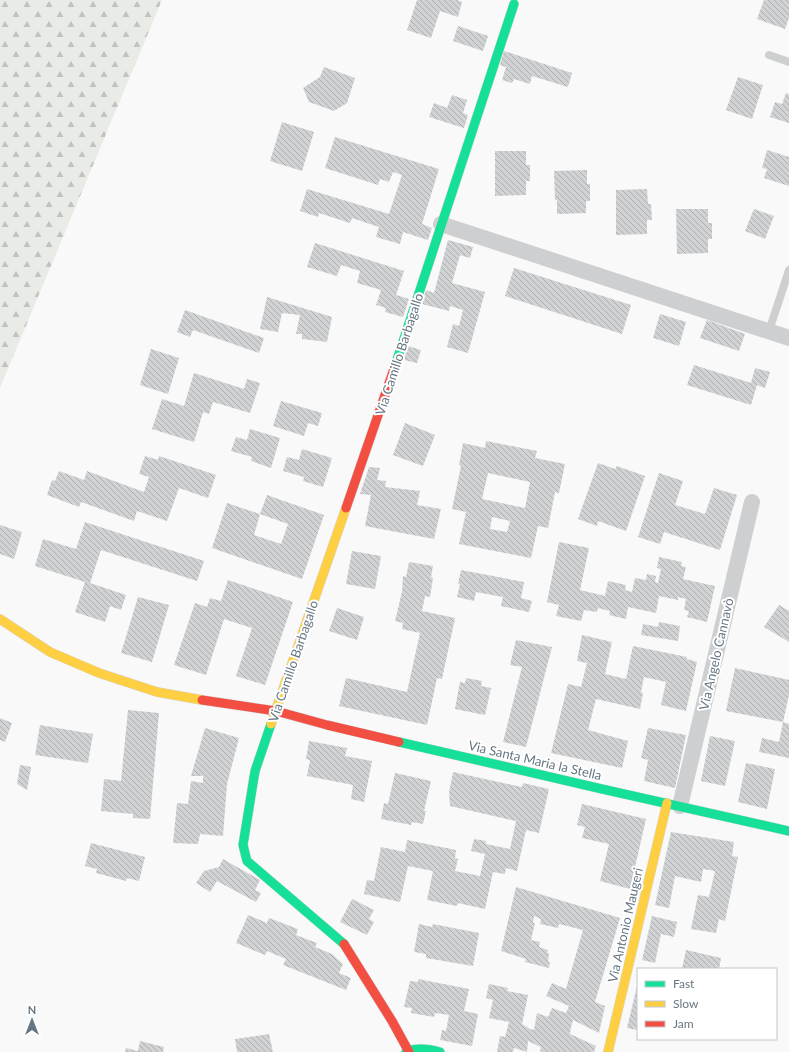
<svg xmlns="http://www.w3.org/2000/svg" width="789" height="1052" font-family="Lato,sans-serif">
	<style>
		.forest { fill: url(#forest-firs) }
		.building { fill: url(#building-back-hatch); fill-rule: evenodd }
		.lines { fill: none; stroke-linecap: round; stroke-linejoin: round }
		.fast-casing { stroke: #d5d6d7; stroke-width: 10 }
		.slow-casing { stroke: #d5d6d7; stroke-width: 10 }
		.jam-casing { stroke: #d5d6d7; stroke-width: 10 }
		.lane { stroke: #cecfd0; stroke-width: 8 }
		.street { stroke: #cecfd0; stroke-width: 16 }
		.fast { stroke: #16e098; stroke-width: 9 }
		.slow { stroke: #ffcf43; stroke-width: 9 }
		.jam { stroke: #f24e42; stroke-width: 9 }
		.labels { text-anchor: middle; stroke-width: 4; stroke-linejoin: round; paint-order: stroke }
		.street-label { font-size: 13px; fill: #657683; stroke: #fff }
	</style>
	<defs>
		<pattern id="forest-firs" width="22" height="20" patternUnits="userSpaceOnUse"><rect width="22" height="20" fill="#e8ebe6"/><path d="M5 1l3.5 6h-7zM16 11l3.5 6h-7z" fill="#c0c3c0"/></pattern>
		<pattern id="building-back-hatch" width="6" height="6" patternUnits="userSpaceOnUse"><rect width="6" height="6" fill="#d0d2d3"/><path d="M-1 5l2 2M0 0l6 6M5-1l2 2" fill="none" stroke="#acafb1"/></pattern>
	</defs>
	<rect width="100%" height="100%" fill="#f9f9f9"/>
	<path class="forest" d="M0,0h162l-162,388z"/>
	<g class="building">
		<path d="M417,0h40l5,2 -4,15 -18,-6 -9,27 -24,-8z"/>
		<path d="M764,0h25v18l-4,11 -28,-10z"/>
		<path d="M458,26l30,10 -5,15 -30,-10z"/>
		<path d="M504,51l68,22 -4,14 -36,-11 -2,8 -16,-5 -2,4 -10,-3 4,-13 -6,-2z"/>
		<path d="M324,67l31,11 -8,25 -13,8 -25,-9 -6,-14 17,-11z"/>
		<path d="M738,77l25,8 -11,34 -26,-9z"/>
		<path d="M786,93l3,1v29l-19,-6 5,-15 7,2z"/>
		<path d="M452,95l15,5 -4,13 5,2 -4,13 -35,-11 5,-14 13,5z"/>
		<path d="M282,122l32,10 -12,39 -32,-10z"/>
		<path d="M335,137l104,32 -17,55 10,4 -4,12 -25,-8 -3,12 -24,-7 3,-10 -27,-9 -2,5 -31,-10 -1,4 -18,-6 7,-22 82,25 13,-39 -9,-3 -4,10 -9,-3 -2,6 -53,-17z"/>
		<path d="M767,150l22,7v29l-25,-8 3,-9 -5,-1z"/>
		<path d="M495,151h31v14h4v16h-4v14l-31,1z"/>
		<path d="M587,170v14h3v17h-4v12l-29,1v-14h-2l-1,-29z"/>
		<path d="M647,189l1,15h3l1,16h-5v14l-31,1v-45z"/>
		<path d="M676,209h32v14h4v16h-4v14l-31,1z"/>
		<path d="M754,209l20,7 -9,23 -20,-8z"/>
		<path d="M448,240l25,7 -3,11 -10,-3 -8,28 33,9 -17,61 -21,-6 6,-23 6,2 4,-16 -13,-4 -1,5 -27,-7 4,-14 8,3z"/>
		<path d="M315,243l89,28 -8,24 13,4 -6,18 -18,-5 1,-4 -10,-3 5,-15 -24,-7 3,-12 -19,-6 -4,11 -30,-9z"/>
		<path d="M514,268l117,37 -9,29 -117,-38z"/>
		<path d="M267,297l65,20 -5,25 -25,-3v-5h-6l4,-19 -18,-2 -4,19 -18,-3z"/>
		<path d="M185,310l79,28 -5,15 -66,-23 -3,7 -13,-5z"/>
		<path d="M660,314l26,8 -7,24 -26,-8z"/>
		<path d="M707,320l38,14 -6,17 -39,-13z"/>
		<path d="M408,346l13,4 -4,13 -13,-3z"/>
		<path d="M151,349l28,9 -11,36 -28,-9z"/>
		<path d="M694,365l57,18 4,-15 15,4 -5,16 -8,-3 -6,20 -64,-20z"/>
		<path d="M194,373l50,16 3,-10 13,4 -10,30 -37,-11 -4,12 -6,-2 -9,30 -42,-13 10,-30 22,7z"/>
		<path d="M281,401l41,12 -4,13 -10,-3 -4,13 -31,-10z"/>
		<path d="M405,423l30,12 -12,31 -30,-11z"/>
		<path d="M250,429l30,9 -9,30 -20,-7 1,-4 -21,-6 5,-14 11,3z"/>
		<path d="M486,441l51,10 -2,7 30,6 -6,29 -4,-1 -7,36 -10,-2 -7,32 -72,-14 7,-32 -14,-3 9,-43 -2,-1 4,-22 22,5zM488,473l42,9 -5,26 -43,-9zM492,517l18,4 -3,11 -17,-3z"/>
		<path d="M302,449l30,9 -9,29 -20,-6 1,-4 -21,-6 4,-14 12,3z"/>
		<path d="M145,456l13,4 1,-4 57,19 -8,23 -29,-10 -12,33 -30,-10 -3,10 -53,-19 -2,5 -32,-12 5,-15 3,1 4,-10 25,9 3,-9 57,21 5,-15 -10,-3z"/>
		<path d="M598,463l17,6 2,-3 28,10 -19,55 -28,-10 -1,5 -19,-7z"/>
		<path d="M369,467l11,1 -3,12 9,1 -1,6 35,4 -3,14 24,4 -7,30 -69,-13 6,-31 -11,-1z"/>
		<path d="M659,473l24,8 -8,24 30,9 9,-26 23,7 -17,55 -56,-18 -4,12 -22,-7z"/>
		<path d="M267,495l57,20 -22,64 -90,-31 15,-45 33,11 -6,21 27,9 7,-20 -28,-10z"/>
		<path d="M85,522l119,39 -7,20 -96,-31 -11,33 36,12 -5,15 -11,-4 -5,16 -30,-10 10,-30 -50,-16 8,-27 33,10z"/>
		<path d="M0,525l22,7 -8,27 -14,-5z"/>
		<path d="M559,542l30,6 -9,42 25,6 3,-15 18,4 -1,5 7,2 3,-14 11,2 1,-6 9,2 -1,6 3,1 3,-14 -4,-1 2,-11 23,5 -1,4 5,1 -3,12 32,7 -8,36 -20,-5 2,-6 -5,-1 2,-11 -8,-2v3l-19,-4 -3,17 -28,-6 -2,12 -17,-4 1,-4 -12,-3 -1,4 -13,-2 -3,11 -25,-5 3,-11 -12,-3z"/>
		<path d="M352,551l29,5 -6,33 -29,-5z"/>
		<path d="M409,562l24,4 -2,11 2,1 -3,19 -5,-1 -3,15 33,7 -13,61 -5,-1 -10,47 -88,-19 7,-28 61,14 13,-59 -18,-4 1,-6 -8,-2 7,-29 1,-16 3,1z"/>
		<path d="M461,570l63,12 -3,16 11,3 -3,11 -28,-6 2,-9 -27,-5 -2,9 -17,-4 3,-13h-2z"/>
		<path d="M228,580l65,22 -28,83 -29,-9 16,-48 -28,-9 -18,56 -32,-10 21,-62 12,4 3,-9 11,3z"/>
		<path d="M138,597l31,8 -17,57 -31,-9z"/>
		<path d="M779,605l10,6v31l-25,-15z"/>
		<path d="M337,608l27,9 -7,23 -28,-9z"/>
		<path d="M659,622l21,4 -2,15 -37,-6 2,-11 15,3z"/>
		<path d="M582,635l30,7 -7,32 21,5 7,-33 54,11v2l10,3 -11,49 -25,-6 5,-23 -22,-5 -3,15 2,1 -3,16 -44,-10 -8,31 40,11 -6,27 -71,-15 17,-69 13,3 6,-24 -10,-2z"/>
		<path d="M516,640l36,7 -26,100 -23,-5 19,-75 -12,-2z"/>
		<path d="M735,668l54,12v15l-6,27 -57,-11z"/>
		<path d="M466,678l16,3 -1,5 10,2 -6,27 -30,-6 5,-27 5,1z"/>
		<path d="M128,710l31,3 -9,106 -17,-1v-4l-32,-3 3,-32 17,2z"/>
		<path d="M0,718l12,5 -7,19 -5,-2z"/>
		<path d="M783,722l6,2v34l-30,-6 3,-14 17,4z"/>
		<path d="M40,725l53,9 -5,29 -53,-8z"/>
		<path d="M205,728l34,10 -12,46 -4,52 -23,-2 -2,10 -25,-1 4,-40 11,1 3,-23 12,2v-7h-12z"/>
		<path d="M648,728l38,7 -11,53 -31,-7 4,-21 -7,-2z"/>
		<path d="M710,736l25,5 -10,45 -24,-5z"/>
		<path d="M309,741l38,7 -2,8 27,5 -8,41 -13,-3 2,-14 -46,-9 3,-16 -4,-1z"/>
		<path d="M746,763l29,6 -8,40 -29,-7z"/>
		<path d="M20,765l11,2 -4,23 -10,-6z"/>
		<path d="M453,772l69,15 1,-4 26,6 -10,44 -13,-3 -9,41 -11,-3 -1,6 -12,-2 -8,37 -27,-6 -1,3 -30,-6 6,-29 -25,-5 -8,36 -36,-8 3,-14 7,1 7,-34 24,5 2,-12 49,10 -1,8 3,1 -3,12 25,5 5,-22 -14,-3 3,-12 12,2v3l24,5 6,-28 -66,-15 -1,-13z"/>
		<path d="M395,773l36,8 -7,30h2l-3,13 -11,-2 -1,3 -30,-6 3,-16 4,1z"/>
		<path d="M582,804l64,15 -16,70 -30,-8 9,-37 -27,-6 3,-11 -8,-2z"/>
		<path d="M671,832l63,10 -2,14 6,1 -13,64 -6,-2 -3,14 -25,-4 7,-34 11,2 6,-26 -12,-2 -2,13 -26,-6 -6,32 -14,-3z"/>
		<path d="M91,843l54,14 -6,24 -12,-3 -1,3 -30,-8 1,-4 -12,-3z"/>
		<path d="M223,859l37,21 -5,10 6,3 -5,9 -39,-21 -7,11 -14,-9 8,-12 15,-4z"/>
		<path d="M516,887l104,31 -25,84 10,4 -6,27 -26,-13 -2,7 -1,7 26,12 -2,6h-52l-2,-1 1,-4 -13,-6 -1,11 -13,-4 -1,4h-16l3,-16 5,1 4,-15 -20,-4 4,-18 -7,-2 3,-14 19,4 -1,3 21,4 -6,29 8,5 4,1 3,-17 11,4 4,-9 14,5 3,-7 -23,-10 6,-13 14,6 17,-59 -24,-6 -1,4 -18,-4 1,-5 -7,-3 -1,7h2l-4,17 9,2 -1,5 9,3 -1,3h2l-1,9h2l-1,6 -24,-6 1,-3 -25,-8z"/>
		<path d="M352,899l22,11 -5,9 5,3 -7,13 -27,-13z"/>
		<path d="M248,915l19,8 2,-5 29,11 -2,6 21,8 -2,4 17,7 11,10 -4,9 12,5 -5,12 -63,-25 3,-6 -19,-8 -2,4 -29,-12z"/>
		<path d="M652,916l25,6 -3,15 -13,-3 -6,29 -13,-3z"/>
		<path d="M419,924l13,3 1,-3 46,9 -6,33 -47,-8v-4l-12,-2z"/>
		<path d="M686,950l35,8 -2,11h-37z"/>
		<path d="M418,979l51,10 -5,22 14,3 -6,32 -32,-6 2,-10 4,1 3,-16 -14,-2 -1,4 -23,-4 1,-5 -8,-1 6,-26 8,1z"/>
		<path d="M637,986h1v44l-11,-2z"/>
		<path d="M269,1034l4,18h-36l-2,-13z"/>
		<path d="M140,1041l24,6 -1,5h-38l1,-4 12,3z"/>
	</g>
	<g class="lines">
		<g class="fast-casing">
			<g id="fast">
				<path d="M396,363l118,-359"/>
				<path d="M271,724l-16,47 -12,74 4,16 97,83"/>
				<path d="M399,742l203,47 187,42"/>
				<path d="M406,1052c11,-5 23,-3 34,0"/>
			</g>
		</g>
		<g class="slow-casing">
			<g id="slow">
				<path d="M0,619l50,33 49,21 58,19 45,8"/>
				<path d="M271,724l75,-216"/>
				<path d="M608,1052l59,-249"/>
			</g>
		</g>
		<g class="jam-casing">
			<g id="jam">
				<path d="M346,508l50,-145"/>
				<path d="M202,700l74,11 51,14 72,17"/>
				<path d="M344,944l48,77 17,31"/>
			</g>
		</g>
		<g class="lane">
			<path d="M769,55l20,7"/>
			<path d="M769,331l20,-61"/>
		</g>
		<g class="street">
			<path d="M441,224l348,114"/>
			<path d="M680,806l72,-304"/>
		</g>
		<use href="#fast" class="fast"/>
		<use href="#slow" class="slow"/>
		<use href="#jam" class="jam"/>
	</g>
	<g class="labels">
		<g class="street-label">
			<text transform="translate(399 354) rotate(-72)" y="5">Via Camillo Barbagallo</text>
			<text transform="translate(716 654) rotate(-77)" y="5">Via Angelo Cannavò</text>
			<text transform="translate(293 661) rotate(-71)" y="5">Via Camillo Barbagallo</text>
			<text transform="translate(535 760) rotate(13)" y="5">Via Santa Maria la Stella</text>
			<text transform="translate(625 925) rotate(-77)" y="5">Via Antonio Maugeri</text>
		</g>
	</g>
	<rect x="637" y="968" width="140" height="72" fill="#ffffff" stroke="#c1c8cd"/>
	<rect x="645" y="981" width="20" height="6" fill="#16e098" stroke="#c1c8cd"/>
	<text x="673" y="988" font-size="12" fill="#657683">Fast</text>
	<rect x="645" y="1001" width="20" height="6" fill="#ffcf43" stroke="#c1c8cd"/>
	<text x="673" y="1008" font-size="12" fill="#657683">Slow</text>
	<rect x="645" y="1021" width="20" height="6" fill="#f24e42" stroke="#c1c8cd"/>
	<text x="673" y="1028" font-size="12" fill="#657683">Jam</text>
	<g transform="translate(32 1020)" stroke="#ffffff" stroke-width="3" paint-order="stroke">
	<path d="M0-3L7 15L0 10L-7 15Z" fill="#657683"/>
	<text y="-6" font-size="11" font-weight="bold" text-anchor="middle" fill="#657683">N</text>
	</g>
</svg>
